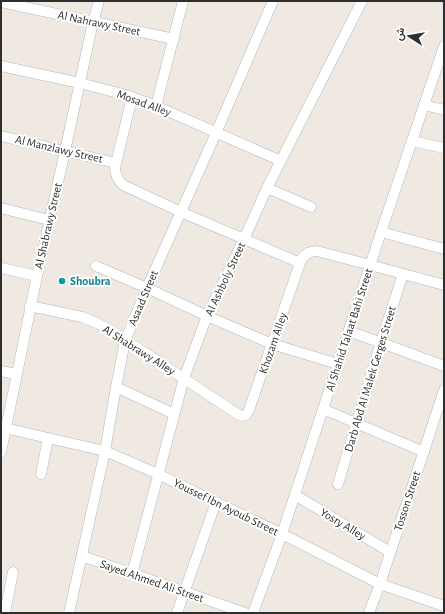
<svg xmlns="http://www.w3.org/2000/svg" width="445" height="614" font-family="'Alegreya Sans',Vazirmatn,sans-serif">
	<style>
		.lines { fill: none; stroke-linecap: round; stroke-linejoin: round }
		.minor-casing { stroke: #b4b7c1; stroke-width: 11 }
		.minor { stroke: #fff; stroke-width: 10 }
		.culture-dot { fill: #0f9aa8; stroke: #fff; stroke-width: 1.5 }
		.labels { text-anchor: middle; stroke-width: 4; stroke-linejoin: round; paint-order: stroke }
		.street-label { font-size: 12px; fill: #2e2e2e; stroke: #fff }
		.culture-label { font-size: 12px; font-weight: bold; fill: #0d838f; stroke: #fff; text-anchor: start }
	</style>
	<rect width="100%" height="100%" fill="#efe9e1"/>
	<g class="lines">
		<g class="minor-casing">
			<g id="minor">
				<path d="M1,2l173,37"/>
				<path d="M1,66l79,17 46,12 30,11 125,55"/>
				<path d="M132,97l-17,71c0,7 3,12 8,17l58,27 119,51"/>
				<path d="M424,105l20,5"/>
				<path d="M156,106l27,-105"/>
				<path d="M1,136l115,27"/>
				<path d="M412,141l32,7"/>
				<path d="M267,188l44,19"/>
				<path d="M1,208l48,12"/>
				<path d="M381,232l63,17"/>
				<path d="M96,266l51,22 60,28 65,28 66,20"/>
				<path d="M1,268l36,8"/>
				<path d="M30,306l52,11 15,6 15,8 127,84c5,2 8,0 10,-5l51,-147c3,-8 8,-12 17,-12l53,14 74,20"/>
				<path d="M349,331l95,35"/>
				<path d="M1,371l15,3"/>
				<path d="M116,387l58,27"/>
				<path d="M323,409l101,43"/>
				<path d="M1,427l47,11 57,13 53,23 124,60 98,50 64,22"/>
				<path d="M1,452l36,-176 28,-125 28,-129 6,-21"/>
				<path d="M41,474l7,-36"/>
				<path d="M338,484l43,-142 22,-68"/>
				<path d="M295,495l95,57"/>
				<path d="M82,556l163,57"/>
				<path d="M132,574l52,-196 23,-62 37,-77 23,-51 95,-187"/>
				<path d="M5,613l8,-41"/>
				<path d="M69,613l36,-162 11,-64 9,-46 22,-53 69,-155 57,-132"/>
				<path d="M177,613l39,-111"/>
				<path d="M253,613l29,-79 99,-302 63,-186"/>
				<path d="M369,613l11,-29 64,-194"/>
			</g>
		</g>
		<use href="#minor" class="minor"/>
	</g>
	<circle class="culture-dot" cx="62" cy="281" r="4"/>
	<g class="labels">
		<g class="street-label">
			<text transform="translate(99 23) rotate(12)" y="4">Al Nahrawy Street</text>
			<text transform="translate(144 103) rotate(20)" y="4">Mosad Alley</text>
			<text transform="translate(59 149) rotate(13)" y="4">Al Manzlawy Street</text>
			<text transform="translate(48 226) rotate(-77)" y="4">Al Shabrawy Street</text>
			<text transform="translate(225 279) rotate(-65)" y="4">Al Ashboly Street</text>
			<text transform="translate(143 298) rotate(-67)" y="4">Asaad Street</text>
			<text transform="translate(349 330) rotate(-72)" y="4">Al Shahid Talaat Bahi Street</text>
			<text transform="translate(273 343) rotate(-71)" y="4">Khozam Alley</text>
			<text transform="translate(139 350) rotate(32)" y="4">Al Shabrawy Alley</text>
			<text transform="translate(370 379) rotate(-73)" y="4">Darb Abd Al Malek Gerges Street</text>
			<text transform="translate(407 501) rotate(-72)" y="4">Tosson Street</text>
			<text transform="translate(226 507) rotate(26)" y="4">Youssef Ibn Ayoub Street</text>
			<text transform="translate(343 524) rotate(31)" y="4">Yosry Alley</text>
			<text transform="translate(152 581) rotate(19)" y="4">Sayed Ahmed Ali Street</text>
		</g>
		<g class="culture-label">
			<text x="70" y="285">Shoubra</text>
		</g>
	</g>
	<rect width="445" height="614" fill="none" stroke="#2e2e2e" stroke-width="4"/>
	<g transform="translate(409 36) rotate(282)" stroke="#ffffff" stroke-width="3" paint-order="stroke">
	<path d="M0-3L7 15L0 10L-7 15Z" fill="#2e2e2e"/>
	<text y="-6" font-size="11" font-weight="bold" text-anchor="middle" fill="#2e2e2e">ش</text>
	</g>
</svg>
